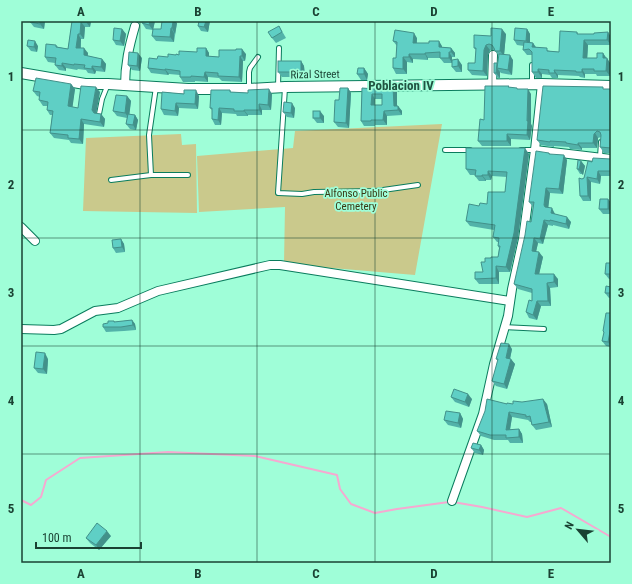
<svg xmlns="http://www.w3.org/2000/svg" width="632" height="584" font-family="'Roboto Condensed',sans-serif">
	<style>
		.green { fill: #cac98c }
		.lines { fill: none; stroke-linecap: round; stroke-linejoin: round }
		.stream { stroke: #f6a9d1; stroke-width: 2 }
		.service-casing { stroke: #0a7c5d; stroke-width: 6 }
		.minor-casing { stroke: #0a7c5d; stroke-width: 10 }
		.tertiary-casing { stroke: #0a7c5d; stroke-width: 12 }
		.service { stroke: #fff; stroke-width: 4 }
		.minor { stroke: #fff; stroke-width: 8 }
		.tertiary { stroke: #fff; stroke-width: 10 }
		.wall { fill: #52b2a9; fill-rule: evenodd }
		.shaded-wall { fill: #42918a }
		.building { fill: #5fcfc5; stroke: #42918a; fill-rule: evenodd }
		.grid { fill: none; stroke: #1a4233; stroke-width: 1; stroke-opacity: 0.55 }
		.labels { text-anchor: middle; stroke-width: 3.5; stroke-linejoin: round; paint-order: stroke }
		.street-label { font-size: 11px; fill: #1a4233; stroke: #9ffed8 }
		.park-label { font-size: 11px; fill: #3a3915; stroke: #9ffed8 }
		.quarter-label { font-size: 13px; font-weight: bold; fill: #205341; stroke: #9ffed8 }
		.neatline { fill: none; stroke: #1a4233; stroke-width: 1.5 }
		.grid-label { font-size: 13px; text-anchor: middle; font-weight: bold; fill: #1a4233 }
	</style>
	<rect width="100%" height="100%" fill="#9ffed8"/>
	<g class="green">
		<path d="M442,124l-27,151 -131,-11 1,-57 -86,5 -2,-56 96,-8 2,-17z"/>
		<path d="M181,134l1,11 14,-1 1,69 -114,-2 3,-73z"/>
	</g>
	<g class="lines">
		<g class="stream">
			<path d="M21,500l10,5 10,-8 5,-17 34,-22 88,-6 87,4 82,19 3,14 11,15 24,9 22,-4 52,-7"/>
			<path d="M453,502l29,5 45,10 34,-9 50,29"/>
		</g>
		<g class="service-casing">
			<g id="service">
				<path d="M532,84v-19"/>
				<path d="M278,87l1,-39"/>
				<path d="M249,88v-16l1,-4 8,-11"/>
				<path d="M285,88l-7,105 24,1 12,-2 62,-1 42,-6"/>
				<path d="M99,114l3,-15 6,-15"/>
				<path d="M445,150h25"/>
				<path d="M521,150h14"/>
				<path d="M600,157l1,-15"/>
				<path d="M151,175l-2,-40 7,-48"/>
				<path d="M111,180l40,-5h37"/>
				<path d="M505,327l39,2"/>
			</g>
		</g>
		<g class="minor-casing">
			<g id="minor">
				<path d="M492,85l1,-30"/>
				<path d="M125,86c0,-22 4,-39 10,-60"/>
				<path d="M535,150l76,9"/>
				<path d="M21,227l14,14"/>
				<path d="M21,329l33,1 7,-1 34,-18 23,-3 40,-17 112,-26h10l230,36"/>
				<path d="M452,501l31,-87 11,-50 14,-48 4,-27 11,-50 12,-89 7,-66"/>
			</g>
		</g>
		<g class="tertiary-casing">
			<path id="tertiary" d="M21,73l64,11h23l80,5h61l36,-2 257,-3 69,2"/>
		</g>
		<use href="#service" class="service"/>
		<use href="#minor" class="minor"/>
		<use href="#tertiary" class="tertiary"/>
	</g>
	<g class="wall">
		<path d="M30,21h15l-1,8 -10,-2 -4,-5z"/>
		<path d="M72,21h19l-1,6h-5l-1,12h-3v9l7,5v3l14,3 4,5 -1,8 -9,-1 -1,3 -7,-1 -2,-3 -8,-1 -1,1 -11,-2v3l-7,-1 -4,-5v-2l-7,-1 -3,-5 11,-12 2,2 10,2z"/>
		<path d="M142,21h13l-2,8h8l16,-6 -3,19 -18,-1 -4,-5 1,-6 -7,-1 -4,-6z"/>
		<path d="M210,21l-2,11 -7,-1 -3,-5z"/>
		<path d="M279,26l7,12 -10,5 -4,-5z"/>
		<path d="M122,29l4,5 -2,12 -8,-1 -3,-5z"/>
		<path d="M527,29l3,5v8l3,1 3,4 14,4 9,1 18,-20 1,2h16l14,-2 3,13h-23l-1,13h10l6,-5 7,10v13h-13l-1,-2h-11v4l-5,-1 -1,-1 -21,-1v3h-6l-2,-3 -8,-1v4h-6l-4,-6v-17h-5l-4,-5 1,-4 -7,-1 -3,-5z"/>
		<path d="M506,34l-2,20 9,6 -1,15 -11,-2 -1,-1v6h-2l-4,-5 3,-8 2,-9 -4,-6h-5l-2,5 -1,21 -15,-1 -4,-5 7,-7 1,-13 -2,-2 17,-12z"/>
		<path d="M417,38v5l25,3v1l9,1 4,5v4h-3v3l10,5v7h-6l-4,-5v-4h-8l-4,-5h-12v2l-15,-1v4l-6,-1v12h-11l-3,-6 3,-10 1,-12 -4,-5z"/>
		<path d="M27,46h11l-1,6 -6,-1z"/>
		<path d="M206,48l3,5v3l10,1 27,-3 -1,7h-2l-1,21 -20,-1 -3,-3 -11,-1v5l-13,-1v1h-12l-3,-5v-2l-11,-1 -1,1 -17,-2 -3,-5 9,-9 22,-4 18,-3z"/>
		<path d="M142,58l-2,13 -8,-1 -4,-5z"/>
		<path d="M301,61l3,5 1,11h-23l-4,-5z"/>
		<path d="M364,68l4,6 -1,6h-6l-4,-6z"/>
		<path d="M71,84l4,5 -3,18 6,1 22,-16 -4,21 5,1 4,5 -1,8 -20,-3 -1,20 -12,-1 -2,-3 -15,-2 -4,-5 2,-18h-2l-3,-5v-4h-4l-4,-6 1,-3 -3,-1 -4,-5z"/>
		<path d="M510,87l21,7v30l1,2 -2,14 -19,-1v7h-29l-4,-5 6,-21z"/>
		<path d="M348,88l3,5 -2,35 -11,-1 -4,-5 5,-22z"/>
		<path d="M362,88l35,4v14h1l4,5v4l-15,1v9h-12v1h-11l-3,-5zM375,99h7v6h-7z"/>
		<path d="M604,89h7v64h-7l-4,-6 1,-10 -3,1v1l-1,9h-15v2l-12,-1 -1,-2 -15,-1v1l-13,-2 -4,-5z"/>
		<path d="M230,90l1,2 41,2 -1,16h-9v5h-14v1h-11l-1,-2 -14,-1 -1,12h-6l-3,-6v-9l-2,-2z"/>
		<path d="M184,94l15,2 -1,13 -19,-1 -1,8 -14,-1 -3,-6z"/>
		<path d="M127,96l4,5 -2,13 6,1 3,5 -2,10 -6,-1 -4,-5 1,-6 -10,-2 -4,-5z"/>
		<path d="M295,108l-1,10 -7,-1 -4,-5z"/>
		<path d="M324,116v7h-7l-4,-5z"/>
		<path d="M549,153l1,1 17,6 -4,34 -13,-1 -2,15 7,6 16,8 -2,7 -16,-4v1l-5,-1 -5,19 -5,-1 -2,9 7,5 -4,17 19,5v8l-8,1 1,18h-10l-4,14 -8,-2 -3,-6 6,-11v-8l-14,-4 -4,-5 17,-62 2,-15 -4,-5z"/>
		<path d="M529,154l-11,84 -8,34h-11v12h-20l-4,-5 8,-7 2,-10 13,-5 1,-9 -1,-2v-4h-1l-4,-5 1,-7 -24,-4 -4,-5 13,-15 8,-2 18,-12 2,-15 -15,-1 -1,4h-5v1h-7l-4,-5v-1h-5l-4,-6v-6z"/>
		<path d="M607,159h4v17h-10l-1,8 -9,-2v19h-8l-3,-5 2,-17 2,-1 8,-16z"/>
		<path d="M581,161l4,5 -2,9 -1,-1h-2l-3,-5z"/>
		<path d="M608,199l3,4v11h-8l-4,-5z"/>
		<path d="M121,239l3,5 1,8 -9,1 -3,-5z"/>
		<path d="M611,263v16h-2l-4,-5z"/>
		<path d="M611,287v11h-2l-4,-5z"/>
		<path d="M611,313v34l-5,-1 -4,-5 2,-8 -1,-2z"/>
		<path d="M132,320l3,4 1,6 -12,1 -18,1 -3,-5 5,-4 6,-2 1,1z"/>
		<path d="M512,349l-2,10 5,5 -8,25 -11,-3 -4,-5 6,-20 -2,-2z"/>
		<path d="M48,359l-1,15 -9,-1 -4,-5z"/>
		<path d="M451,397l21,2 -3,8 -14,-5z"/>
		<path d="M522,402l25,2 5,23 -16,3 -4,-5 -1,-3h-1l-2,-2 -16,-3 -2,13 9,-1 3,5 1,9h-13l-2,-3h-14l-13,-4 -4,-5 30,-27h6z"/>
		<path d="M460,413l3,6 -2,9 -13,-3 -4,-5z"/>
		<path d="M481,445l3,5 -1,5 -8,-2 -4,-5z"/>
		<path d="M111,536l-12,14 -9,-7 -4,-5z"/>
	</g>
	<g class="shaded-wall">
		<path d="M40,21h5l-1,8 -4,-5z"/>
		<path d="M87,21h4l-1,6 -4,-5z"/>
		<path d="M150,21h5l-2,9 -4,-5z"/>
		<path d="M173,21h2l2,2 -2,11 -3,-6z"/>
		<path d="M206,21h4l-2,11 -4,-5z"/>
		<path d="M81,22l4,5 -1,12 -4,-5z"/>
		<path d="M171,28l3,5v9l-4,-5z"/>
		<path d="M122,29l4,5 -2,12 -4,-5z"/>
		<path d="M502,29l4,5 -2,22 -4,-5z"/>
		<path d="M527,29l3,5v12l-4,-5z"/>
		<path d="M608,32l3,5v8l-4,-5z"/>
		<path d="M414,33l3,5 -1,10 -3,-5z"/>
		<path d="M78,34l3,5 -1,14 -4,-5z"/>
		<path d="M584,40l4,5 -1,18 -4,-5z"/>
		<path d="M35,41l3,5 -1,6 -3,-5z"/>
		<path d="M439,41l3,5v6l-3,-5z"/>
		<path d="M533,43l3,5 -4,-1z"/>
		<path d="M486,45l4,5 -2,5 -1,21 -4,-5 1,-21z"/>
		<path d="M84,48l4,5 -1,7 -3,-5z"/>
		<path d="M206,48l3,5v8l-3,-5z"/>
		<path d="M451,48l4,5v4l-4,-5z"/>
		<path d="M242,49l4,5 -1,7 -3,-5z"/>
		<path d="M449,52l3,5v6l-3,-5z"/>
		<path d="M138,53l4,5 -2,13 -3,-5z"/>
		<path d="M425,53l3,5v2l-3,-6z"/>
		<path d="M603,53l3,5h-3z"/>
		<path d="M409,54l4,5v4l-4,-6z"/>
		<path d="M510,55l3,5 -1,15 -4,-5z"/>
		<path d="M240,56l3,5 -1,21 -3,-5z"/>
		<path d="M403,57l4,5v12l-4,-5z"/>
		<path d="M607,58l3,5v13l-4,-5z"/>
		<path d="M102,59l4,5 -1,8 -4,-5z"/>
		<path d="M458,59l4,6v7l-4,-6z"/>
		<path d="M301,61l3,5 1,11 -4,-5z"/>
		<path d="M62,63l4,5v3l-4,-5z"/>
		<path d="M497,63l3,6 -3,-1 3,4v6l-4,-5z"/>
		<path d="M92,66l4,5 -1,3 -3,-5z"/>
		<path d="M364,68l4,6 -1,6 -3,-6z"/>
		<path d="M165,69l4,5 -1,1 -3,-5z"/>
		<path d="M538,69l4,5v4l-4,-6z"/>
		<path d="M582,69l3,5v4l-3,-6z"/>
		<path d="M554,70l4,5v3l-3,-5z"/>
		<path d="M205,72l3,5v5l-4,-5z"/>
		<path d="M71,84l4,5 -3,22 -4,-5z"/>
		<path d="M96,87l4,5 -4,23 -4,-5z"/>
		<path d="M393,87l4,5v19l-3,-5z"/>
		<path d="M348,88l3,5 -2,35 -3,-5z"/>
		<path d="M269,89l3,5 -1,16 -3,-5z"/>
		<path d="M528,89l3,5v30l1,2 -2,14 -3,-5z"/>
		<path d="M196,90l3,6 -1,13 -3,-5z"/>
		<path d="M372,94l3,5 -1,11 -3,-5z"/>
		<path d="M127,96l4,5 -2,17 -4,-5z"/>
		<path d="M176,103l3,5 -1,8 -3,-5z"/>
		<path d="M292,103l3,5 -1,10 -3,-5z"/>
		<path d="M259,104l3,6v5l-3,-5z"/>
		<path d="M398,106l4,5v4l-4,-5z"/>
		<path d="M219,108l3,5 -1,12 -3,-5z"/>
		<path d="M244,110l4,5v1l-4,-5z"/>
		<path d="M320,111l4,5v7l-4,-5z"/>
		<path d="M384,111l3,5v9l-4,-5z"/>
		<path d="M101,114l4,5 -1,8 -4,-5z"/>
		<path d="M135,115l3,5 -2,10 -3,-5z"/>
		<path d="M81,119l3,5 -1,20 -4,-5z"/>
		<path d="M595,133l3,5v1l-1,9 -4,-5 1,-9z"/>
		<path d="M507,134l4,5v7l-4,-5z"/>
		<path d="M578,143l4,5v2l-4,-5z"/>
		<path d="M525,148l4,6 -11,84 -8,34 -4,-5z"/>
		<path d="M564,155l3,5 -4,34 -4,-5z"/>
		<path d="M581,161l4,5 -2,9 -4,-5z"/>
		<path d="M488,171l4,5 -1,4 -3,-5z"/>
		<path d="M598,171l3,5 -1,8 -3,-5z"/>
		<path d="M482,175l4,5v1l-4,-5z"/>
		<path d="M587,177l4,5v19l-3,-5z"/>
		<path d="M546,188l4,5 -2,17 -3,-3 -1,-2z"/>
		<path d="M608,199l3,4v10l-3,-4z"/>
		<path d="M552,208l3,6 -1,4 -3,-5z"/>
		<path d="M567,217l4,5 -2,7 -3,-5z"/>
		<path d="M544,220l4,5 -5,19 -3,-5z"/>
		<path d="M534,238l4,5 -3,13 -3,-5z"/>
		<path d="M121,239l3,5 1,8 -3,-5z"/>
		<path d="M539,252l4,5 -5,22 -3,-5z"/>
		<path d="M496,266l3,6v12l-3,-6z"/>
		<path d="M554,274l4,5v8l-4,-5z"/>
		<path d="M547,283l3,5 1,18 -3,-5z"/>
		<path d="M537,301l4,5 -4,14 -4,-5z"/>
		<path d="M132,320l3,4 1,6 -3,-5z"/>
		<path d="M611,326v21l-3,-5z"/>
		<path d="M509,344l3,5 -3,14 -3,-5z"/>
		<path d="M45,353l3,6 -1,15 -4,-5z"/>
		<path d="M511,359l4,5 -8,25 -3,-5z"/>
		<path d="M468,394l4,5 -3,8 -4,-5z"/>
		<path d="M543,399l4,5 5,23 -3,-5z"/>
		<path d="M509,412l3,5 -3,18 -3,-5z"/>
		<path d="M460,413l3,6 -2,9 -3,-5z"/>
		<path d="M519,429l3,5 1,9 -4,-6z"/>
		<path d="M481,445l3,5 -1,5 -4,-5z"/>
		<path d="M107,531l4,5 -12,14 -3,-5z"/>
	</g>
	<g class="building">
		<path d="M30,21h10v3l-10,-2z"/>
		<path d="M72,21h15l-1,1h-5l-1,12h-2l-2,14h8v7l18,4 -1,8 -9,-1v3l-8,-1 1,-3 -11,-1v1l-12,-2v3l-7,-1 1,-7 -11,-1 1,-13 10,1v2l12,2z"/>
		<path d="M142,21h8l-1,4 -7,-2z"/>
		<path d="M162,21h11l-1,7h-1l-1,9 -18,-1 1,-7h8z"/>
		<path d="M199,21h7l-2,6 -6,-1z"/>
		<path d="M279,26l3,6 -10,6 -4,-6z"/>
		<path d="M114,28l8,1 -2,12 -7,-1z"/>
		<path d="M491,28l11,1 -2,22h-5l-1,-3 -2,-3 -3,-1 -3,1 -2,5 -1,21 -15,-1v-7h7l1,-15h-2v-13l17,1z"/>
		<path d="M515,28l12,1 -1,12 -12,-1z"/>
		<path d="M395,30l19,3 -1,10h16v-2h10v6l12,1v4h-2v6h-9v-6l-15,1v1h-16v3h-6v12l-10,-1v-10h3l1,-16 -4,-1z"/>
		<path d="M560,31l17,1v2h17v-1l14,-1 -1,8h-23l-1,18h14v-5h6v5h4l-1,13h-12v-2h-12v3h-6v-1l-22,-1 1,3h-6v-3l-11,-1v3h-6v-20l-3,-3 -6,1 1,-8 9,1 -1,4 15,1v3l12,1z"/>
		<path d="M28,40l7,1 -1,6 -7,-1z"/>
		<path d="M197,48h9v8l13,1v-7h17v-1h6v7h-2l-1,21 -21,-1v-3l-13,-1 -1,5 -13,-1v1h-11v-6l-15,-2v1l-17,-2 1,-10 8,1 1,-3 10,1v-3l8,1v-1l3,1v-4l18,1z"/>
		<path d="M129,52l9,1 -1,13 -9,-1z"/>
		<path d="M499,54l11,1 -2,15 -11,-2z"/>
		<path d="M458,59v7l-6,1v-7z"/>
		<rect x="278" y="61" width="23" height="11"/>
		<path d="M494,63h3l-1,10h-2z"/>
		<path d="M358,68h6v6h-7z"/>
		<path d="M36,78l35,6 -3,22 10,2 3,-22 15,1 -4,23 2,3 7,1 -1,8 -19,-3 -2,20 -11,-1v-3l-18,-2 3,-22 -6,-1 1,-8 -9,-2 1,-8 -7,-1z"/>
		<path d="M485,86h24l-1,1 9,1v1h11l-1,32h1l-1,14 -20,-1v7h-29l2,-22 4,1z"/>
		<path d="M543,86l60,1v2h8v59l-11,-1 1,-12 -1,-3 -3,-1 -3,3 -1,9h-15v2l-12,-2v-1l-16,-1v1l-13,-2z"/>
		<path d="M393,87l1,19h4v4l-14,1 -1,9h-12v1h-10l1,-33 13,1v-1zM372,94h10v11h-11z"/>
		<path d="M340,88h8l-2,35 -12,-1 1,-22h4z"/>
		<path d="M269,89l-1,16 -9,-1v6h-15v1h-10v-2l-15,-1 -1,12 -6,-1v-11h-2l1,-18h19v2l18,1v-3z"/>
		<path d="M184,90h12l-1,14 -19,-1 -1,8 -14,-2 1,-17 22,2z"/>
		<path d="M116,95l11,1 -2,17 -12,-2z"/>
		<path d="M284,102l8,1 -1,10 -8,-1z"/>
		<rect x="313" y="111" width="7" height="7"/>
		<path d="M128,114l7,1 -2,10 -7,-1z"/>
		<path d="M466,148h59l-11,85 -8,34 -10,-1v12l-21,1v-7h8l-2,-10h4v-4h6v-1h7l2,-11h-2l1,-8 -6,-1 2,-12 -29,-4 3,-17 10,2 1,-3 7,1 1,-12h17l2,-20 -19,-1v4h-6v1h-7l1,-6 -10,-1z"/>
		<path d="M536,151l13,2v1l15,1 -5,34 -13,-1 -2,17 1,2 7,1 -1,5 16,4 -1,7 -16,-4v1l-6,-1 -4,19 -6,-1 -2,13 7,1 -4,22h19v8l-7,1 1,18h-11l-4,14 -7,-3 3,-12 3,1v-12l-18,-5 11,-49 2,-14 4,1 3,-20h-5z"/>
		<path d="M593,158l18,1v12h-13l-1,8 -10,-2 1,19h-8l-1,-18 3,1 2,-1 4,-17 4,1z"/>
		<path d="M578,160l3,1 -2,9v-1h-2z"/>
		<path d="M600,199h8v10h-9z"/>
		<path d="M121,239l1,8 -9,1 -1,-8z"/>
		<path d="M606,263h5v11h-6z"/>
		<path d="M606,286l5,1 -1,6h-5z"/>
		<path d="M606,313h5v13l-3,16 -6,-1 2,-9 -1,-1z"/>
		<path d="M132,320l1,5 -12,2h-18v-3l5,-1v-2h6v1z"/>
		<path d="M501,343l8,1 -3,14 5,1 -7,25 -12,-3 6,-22h-2z"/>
		<path d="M36,352l9,1 -2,16 -9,-1z"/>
		<path d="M454,389l14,5 -3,8 -14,-5z"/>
		<path d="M487,399l20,5v-1l6,1v-3l9,1 21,-3 6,23 -17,3 -2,-9 -4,1v-2l-17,-3 -3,18 13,-1v8l-13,1v-3h-16l-13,-4 8,-20z"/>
		<path d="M446,411l14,2 -2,10 -14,-3z"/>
		<path d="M473,443l8,2 -2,5 -8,-2z"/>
		<path d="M97,523l10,8 -11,14 -10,-7z"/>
	</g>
	<path class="grid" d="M140,21v542M257,21v542M375,21v542M492,21v542M21,130h590M21,238h590M21,346h590M21,454h590"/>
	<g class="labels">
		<g class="street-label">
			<text transform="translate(315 74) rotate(-1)" y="4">Rizal Street</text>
		</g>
		<g class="park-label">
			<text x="356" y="197">Alfonso Public<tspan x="356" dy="13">Cemetery</tspan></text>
		</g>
		<g class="quarter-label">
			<text x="401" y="90">Poblacion IV</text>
		</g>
	</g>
	<rect width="632" height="584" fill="none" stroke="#9ffed8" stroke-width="44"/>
	<g transform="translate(578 530) rotate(298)" stroke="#9ffed8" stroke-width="3" paint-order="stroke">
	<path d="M0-3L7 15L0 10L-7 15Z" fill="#1a4233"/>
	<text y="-6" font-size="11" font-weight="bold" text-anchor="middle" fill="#1a4233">N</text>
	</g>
	<path d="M36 542v6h105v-6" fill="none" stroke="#1a4233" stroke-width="2"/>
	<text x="42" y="542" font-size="12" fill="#1a4233" stroke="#9ffed8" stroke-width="3" paint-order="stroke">100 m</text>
	<rect x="22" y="22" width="588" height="540" class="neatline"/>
	<g class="grid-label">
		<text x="81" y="16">A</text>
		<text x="198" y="16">B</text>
		<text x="316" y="16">C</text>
		<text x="434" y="16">D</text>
		<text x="551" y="16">E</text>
		<text x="11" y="81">1</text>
		<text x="621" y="81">1</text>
		<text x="11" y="189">2</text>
		<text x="621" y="189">2</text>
		<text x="11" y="297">3</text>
		<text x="621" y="297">3</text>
		<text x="11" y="405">4</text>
		<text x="621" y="405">4</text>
		<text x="11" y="513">5</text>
		<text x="621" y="513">5</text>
		<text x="81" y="578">A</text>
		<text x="198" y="578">B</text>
		<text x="316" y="578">C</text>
		<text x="434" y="578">D</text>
		<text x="551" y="578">E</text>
	</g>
</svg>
